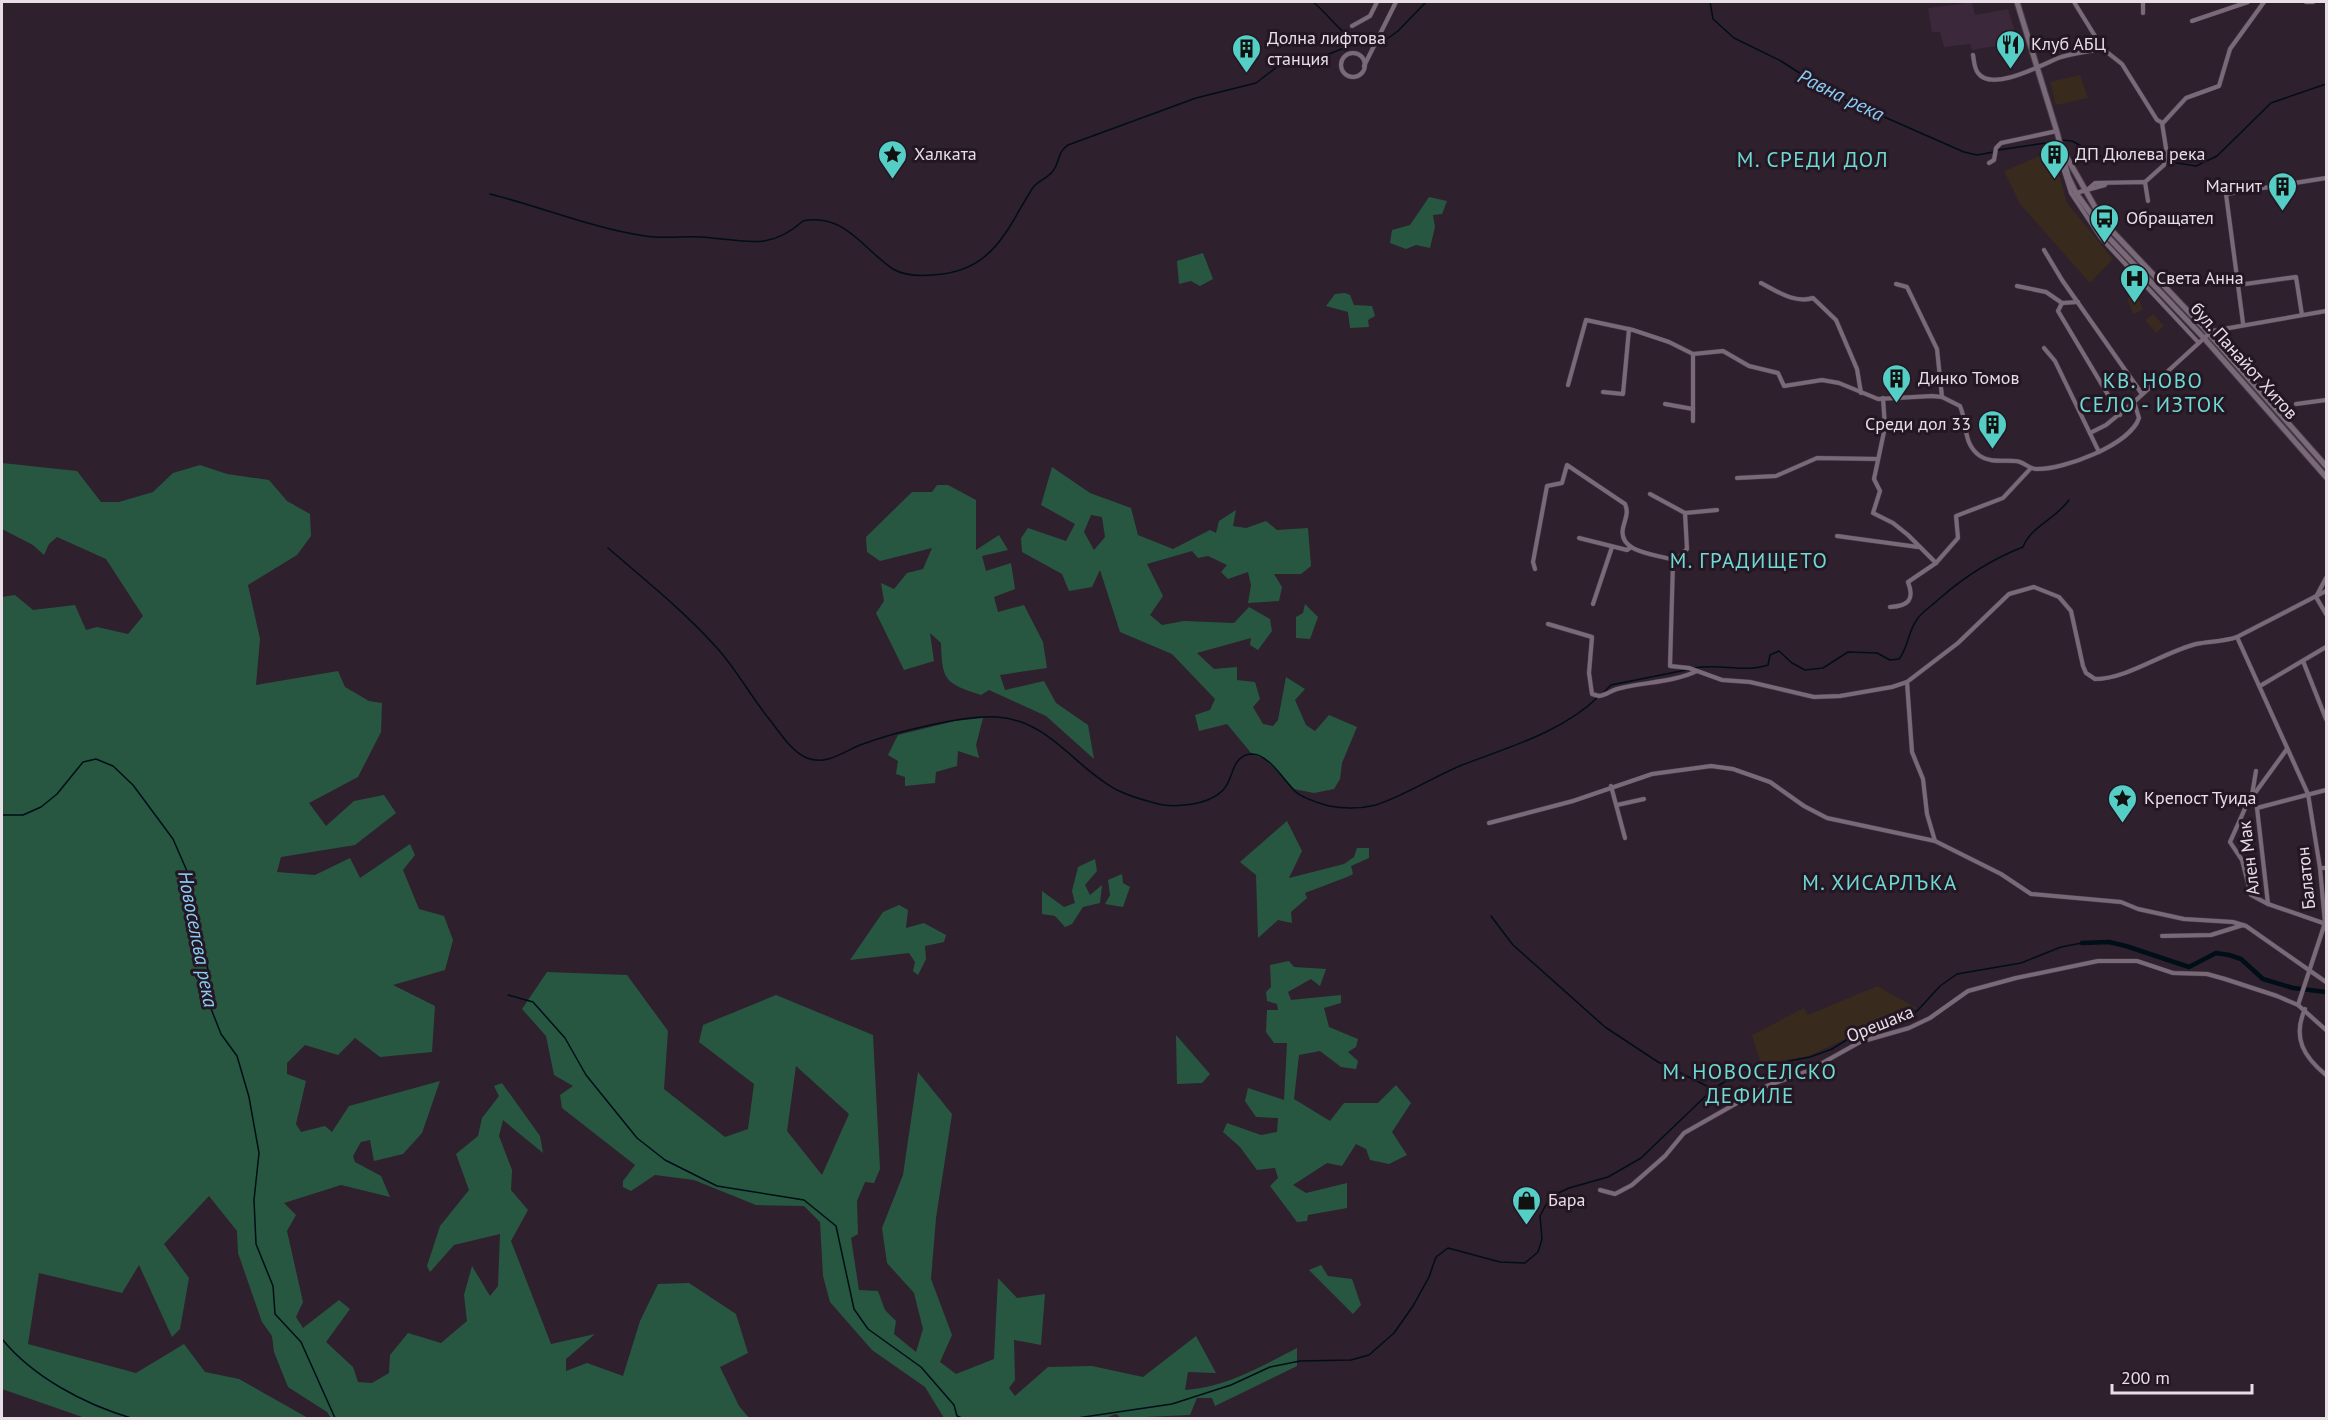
<svg xmlns="http://www.w3.org/2000/svg" width="2328" height="1420" viewBox="0 0 2328 1420" font-family="'PT Sans',sans-serif">
<rect width="100%" height="100%" fill="#2e202d"/>
<polygon fill="#3b283a" points="1961,2 1972,2 1975,15 2008,9 2018,42 1972,50 1970,44 1944,47 1940,32 1932,32 1928,8 1961,4"/>
<g fill="#382a1d">
<polygon points="2080,75 2088,98 2056,105 2050,82"/>
<polygon points="2047,153 2057,168 2067,203 2113,259 2090,283 2020,204 2004,171"/>
<polygon points="1877,986 1917,1008 1902,1019 1847,1038 1809,1056 1761,1064 1752,1035 1804,1008 1808,1015"/>
</g>
<g fill="#39291f">
<polygon points="2137,294 2143,310 2133,314 2127,298"/>
<polygon points="2153,314 2164,326 2156,333 2145,320"/>
</g>
<g fill="#285741" fill-rule="evenodd">
<polygon points="1429,197 1447,201 1442,214 1433,215 1435,227 1430,248 1416,245 1406,249 1390,243 1392,230 1410,225"/>
<polygon points="1203,253 1213,279 1200,286 1191,281 1179,284 1177,261"/>
<polygon points="1345,293 1350,295 1354,305 1372,306 1375,316 1368,320 1369,327 1350,328 1348,312 1326,306 1335,294"/>
<polygon points="2,463 77,471 101,502 119,502 153,492 173,473 200,465 227,474 269,480 287,501 310,514 311,536 297,555 248,585 260,639 256,685 338,671 345,687 369,701 382,703 381,732 358,777 309,803 326,826 354,801 384,795 396,813 355,845 281,857 277,872 315,875 350,858 360,878 410,844 415,855 403,870 419,909 444,916 453,940 445,970 393,985 435,1006 432,1052 380,1057 355,1038 338,1055 305,1045 287,1063 287,1074 306,1081 296,1124 301,1132 325,1126 332,1132 349,1106 440,1081 422,1133 403,1154 374,1161 370,1140 361,1142 353,1156 355,1162 381,1176 390,1197 341,1185 284,1203 296,1215 287,1231 303,1302 296,1317 303,1328 339,1300 350,1309 326,1342 353,1367 358,1382 372,1383 389,1373 390,1355 408,1333 441,1343 467,1321 464,1295 472,1266 490,1296 498,1286 500,1234 454,1245 430,1272 427,1266 440,1226 469,1190 456,1154 478,1136 482,1118 499,1096 494,1086 502,1083 540,1136 543,1153 503,1120 499,1136 512,1170 511,1190 528,1210 511,1241 551,1344 595,1334 566,1359 566,1371 587,1363 623,1376 640,1321 658,1284 689,1283 736,1314 748,1353 720,1367 739,1406 749,1418 331,1418 327,1412 288,1387 274,1352 272,1336 262,1322 238,1253 237,1231 209,1196 164,1244 189,1278 180,1329 172,1337 139,1265 122,1293 39,1273 28,1344 136,1373 184,1344 205,1372 239,1379 308,1418 85,1418 2,1389 2,597 15,595 33,610 75,605 86,630 97,627 128,634 143,616 106,559 57,537 49,544 44,555 33,545 2,529"/>
<path d="M1052 467 1090 493 1131 508 1138 535 1173 549 1210 530 1216 533 1219 521 1236 510 1233 526 1246 528 1266 521 1277 530 1308 528 1311 566 1301 574H1274L1282 587 1279 601 1248 603 1251 585 1248 572 1228 579 1221 572 1227 565 1208 556 1198 558 1192 551 1147 564 1163 596 1150 615 1162 625 1184 621 1234 623 1249 607 1270 619 1272 631 1258 650 1250 645 1251 638 1197 653 1214 669 1237 667V680L1255 682 1260 699 1253 707 1263 724 1273 726 1278 720 1286 677 1305 689 1295 700 1306 725 1315 731 1329 715 1357 727 1342 763 1340 779 1334 789 1314 793 1294 789 1265 759 1252 754 1227 724 1199 731 1195 715 1210 710 1215 699 1172 654 1120 632 1100 570 1092 587 1069 591 1062 574 1022 552 1021 538 1028 528 1066 541 1075 524 1041 505ZM1091 515 1102 517 1105 537 1094 550 1084 532Z"/>
<path d="M937 485H948L976 500V550L999 535 1008 550 982 556 986 571 1011 563 1015 589 994 597 998 612 1024 605 1043 642 1047 668 1000 675 1005 690 1044 681 1056 703 1088 725 1094 759 1046 716 989 690 981 695C945 683 942 681 941 643L930 633 934 661 904 670 876 613 884 601 881 583 894 589 907 573 923 569 932 548 880 561 867 552 866 537 912 492H932Z"/>
<polygon points="1305,604 1318,617 1310,639 1296,638 1296,617 1303,613"/>
<polygon points="983,718 976,745 979,758 958,751 957,766 936,772 935,783 905,786 905,777 896,774 898,761 888,755 898,735 955,721"/>
<polygon points="1287,821 1302,851 1289,878 1344,864 1354,857 1357,848 1369,848 1369,858 1351,866 1353,874 1347,877 1305,893 1307,898 1291,912 1292,923 1278,920 1258,938 1256,875 1240,862"/>
<polygon points="1095,859 1097,871 1085,885 1090,895 1102,885 1100,903 1083,907 1072,924 1065,927 1055,916 1042,914 1042,891 1064,907 1075,903 1072,891 1078,867"/>
<polygon points="1122,874 1123,883 1130,887 1123,907 1105,904 1110,895 1108,880"/>
<polygon points="899,905 908,910 906,928 924,923 946,935 944,942 925,946 926,959 918,975 913,971 915,962 909,953 850,960 883,912"/>
<polygon points="1289,961 1294,967 1326,969 1320,986 1311,979 1288,992 1291,1000 1341,995 1341,1003 1324,1008 1329,1027 1358,1039 1356,1047 1348,1052 1358,1061 1356,1069 1341,1067 1320,1051 1299,1055 1294,1099 1330,1121 1344,1103 1378,1103 1396,1085 1411,1103 1392,1132 1407,1155 1389,1164 1370,1160 1366,1149 1356,1144 1342,1166 1327,1163 1293,1185 1306,1193 1347,1183 1347,1208 1308,1215 1307,1221 1297,1222 1270,1186 1278,1178 1275,1168 1257,1170 1240,1147 1223,1132 1227,1123 1261,1135 1277,1132 1278,1118 1256,1117 1245,1101 1248,1088 1284,1100 1287,1043 1274,1043 1266,1032 1267,1010 1278,1010 1277,1004 1267,1001 1266,992 1271,987 1270,965"/>
<path d="M547 972 627 975 668 1031 664 1089 725 1137 748 1129 754 1084 699 1042 703 1025 776 995 873 1035 880 1169 874 1183 865 1182 857 1201 858 1234 851 1238 859 1290 878 1291 885 1310 896 1321 894 1334 916 1352 923 1329 914 1293 887 1263 882 1228 903 1175 918 1072 952 1114 936 1218 931 1279 952 1335 940 1362 956 1374 994 1359 998 1278 1017 1298 1045 1294 1041 1345 1014 1340 1015 1380 1009 1388 1015 1396 1048 1367 1092 1366 1143 1377 1196 1336 1216 1373 1188 1372 1185 1390C1225 1388 1262 1366 1297 1348V1366L1215 1406 1212 1398H1197L1190 1415 1121 1418 1116 1414 1105 1418H944L925 1387 872 1350 830 1302 823 1276 820 1222 804 1206 756 1205 694 1180 655 1175 631 1191 623 1187V1181L635 1165 562 1108 560 1095 573 1086 554 1075 546 1036 522 1009ZM796 1066 849 1114 822 1175 787 1131Z"/>
<polygon points="1176,1035 1210,1074 1202,1083 1177,1084"/>
<polygon points="1321,1265 1328,1276 1352,1279 1361,1305 1353,1314 1309,1270"/>
</g>
<g fill="none" stroke-linecap="round" stroke-linejoin="round">
<g stroke="#000e18" stroke-width="1.5">
<path d="M1313 2C1333 17 1343 43 1372 44"/>
<polyline points="1710,2 1713,19 1734,38 1781,61 1832,94 1964,152 1977,155 1994,152"/>
<polyline points="1380,44 1398,31 1426,2"/>
<polyline points="2062,140 2072,141 2102,157 2145,158 2196,166 2217,156 2271,103 2326,84"/>
<polyline points="1998,150 2053,142"/>
<path d="M490 194C542 207 592 228 645 236 663 239 682 236 700 237 743 239 767 253 803 221 844 212 864 250 893 269 906 277 928 276 943 274 995 267 1008 227 1032 189 1037 181 1047 179 1053 171 1060 162 1057 152 1068 145L1196 98 1256 83 1278 66 1294 59 1324 56 1359 42"/>
<path d="M608 548C646 581 684 611 717 648 737 670 751 697 770 720 780 733 792 752 807 758 828 766 845 750 863 744 895 732 964 715 997 717 1049 720 1075 768 1117 790 1127 795 1140 799 1151 802 1171 809 1209 806 1224 789 1234 778 1231 755 1252 754 1269 754 1285 782 1296 792 1304 799 1319 803 1329 806 1345 809 1360 809 1376 805 1406 795 1433 777 1462 765 1509 747 1563 732 1599 696"/>
<path d="M1694 668C1718 663 1745 673 1768 665L1770 655 1779 651 1792 663 1805 670 1823 668 1848 652 1877 653 1890 660 1899 659C1909 647 1907 632 1918 618 1924 610 1933 605 1939 599 1964 577 1992 559 2023 547 2031 526 2056 519 2069 500"/>
<polyline points="1603,693 1611,685 1686,670"/>
<polyline points="2,815 23,815 41,807 57,794 83,762 96,759 113,766 133,785 173,839 190,878 208,970 210,1006 221,1034 237,1056 249,1097 259,1153 254,1200 256,1244 273,1286 275,1314 301,1342 335,1418"/>
<polyline points="1491,916 1513,945 1605,1027 1658,1062 1713,1089"/>
<polyline points="508,995 533,1002 565,1038 586,1075 637,1138 665,1160 717,1186 804,1200 836,1226 854,1309 868,1329 921,1367 954,1405 957,1416 962,1418"/>
<path d="M2 1339C33 1377 84 1404 131 1418"/>
<polyline points="170,1418 192,1418"/>
<polyline points="1077,1418 1172,1404 1231,1385 1270,1367 1300,1361 1351,1360 1369,1355 1394,1333 1413,1306 1429,1277 1436,1257 1448,1248 1500,1262 1525,1263 1538,1252 1542,1239 1540,1216 1550,1197 1569,1188 1608,1177 1641,1158 1713,1089 1744,1070 1810,1057 1832,1049 1848,1039 1905,1021 1919,1009 1940,986 1957,974 2021,963 2061,947 2082,943"/>
</g>
<polyline stroke="#000e18" stroke-width="4.5" points="2082,943 2109,942 2126,946 2189,967 2216,953 2229,955 2241,959 2263,979 2293,988 2326,992"/>
<defs>
<g id="street">
<polyline points="2143,2 2143,13"/>
<polyline points="2306,2 2313,2"/>
<polyline points="2192,21 2248,2"/>
<polyline points="1352,26 1370,16 1377,2"/>
<polyline points="2103,49 2122,64 2157,120 2163,123 2186,98 2219,86 2230,49 2264,2"/>
<circle cx="1353" cy="65" r="12"/>
<path d="M1973 55C1974 60 1974 68 1978 73 1992 93 2045 63 2061 57 2075 53 2089 51 2103 49L2074 2"/>
<polyline points="1364,66 1396,2"/>
<polyline points="2057,149 2071,193 2101,238 2198,342"/>
<polyline points="1989,163 1994,160 1996,148 2001,143 2057,131"/>
<polyline points="2145,182 2164,165 2166,148 2162,123"/>
<polyline points="2086,191 2095,183 2145,182 2148,201"/>
<polyline points="2076,193 2105,185"/>
<polyline points="2044,250 2062,280 2142,394"/>
<path d="M1761 283C1777 291 1794 304 1813 298L1836 320 1857 369 1861 393"/>
<polyline points="1896,284 1907,287 1937,349 1942,397"/>
<polyline points="2238,285 2296,277 2302,315"/>
<polyline points="2017,286 2046,292 2062,303"/>
<polyline points="2078,302 2062,303 2058,311 2120,415"/>
<polyline points="2243,323 2226,194 2326,178"/>
<polyline points="2044,348 2055,361 2099,452"/>
<polyline points="1693,354 1693,421"/>
<path d="M1568 385 1586 320 1633 330 1669 342 1693 354 1723 351 1749 366 1778 373 1784 386 1822 380 1839 383 1878 399 1932 396 1942 397 1960 406C1968 424 1962 443 1980 456 1990 463 2003 460 2015 461 2024 461 2028 469 2036 469 2063 470 2130 445 2139 418L2134 402 2212 331 2326 311"/>
<polyline points="1603,392 1623,394 1629,329"/>
<polyline points="1883,398 1885,427 1874,479 1880,491 1873,513 1893,523 1908,535 1936,563"/>
<polyline points="1665,404 1693,409"/>
<polyline points="2296,404 2326,400"/>
<polyline points="2090,433 2106,425 2134,402"/>
<polyline points="1737,478 1776,476 1817,458 1878,459"/>
<polyline points="1650,494 1685,513 1687,549 1673,563"/>
<polyline points="1685,513 1717,510"/>
<polyline points="1837,536 1918,547"/>
<polyline points="1579,538 1627,550 1630,548"/>
<path d="M1535 569 1533 562 1547 486 1562 483 1567 465 1625 504C1629 513 1625 519 1623 528 1618 552 1653 554 1670 559L1673 563 1670 666 1689 668 1722 680 1750 682 1814 697 1840 696 1892 687 1907 682 1958 643 2009 594 2034 587 2059 597 2071 611 2083 666 2086 673 2095 679C2127 679 2164 652 2196 644 2210 641 2223 642 2237 637L2326 591"/>
<polyline points="2326,578 2316,597 2326,614"/>
<polyline points="1593,604 1612,547"/>
<path d="M1890 607C1908 606 1915 600 1908 582L1936 563 1958 538 1956 516 2003 498 2031 468"/>
<path d="M1548 624 1592 637 1589 673 1592 694 1599 696C1607 695 1613 689 1621 688 1646 682 1674 682 1697 671"/>
<polyline points="2237,637 2308,794 2320,868 2325,923 2298,1005"/>
<polyline points="2303,661 2326,719"/>
<polyline points="1907,682 1912,752 1923,779 1927,814 1935,841"/>
<polyline points="2260,686 2326,647"/>
<polyline points="2287,749 2247,804 2230,842 2242,860 2251,895 2268,904 2326,924"/>
<polyline points="1611,786 1625,838"/>
<polyline points="2252,795 2256,771"/>
<polyline points="1617,805 1644,799"/>
<polyline points="1489,823 1573,801 1652,774 1711,766 1733,769 1770,782 1804,806 1827,818 1935,841 2001,874 2031,894 2121,902 2138,909 2184,919 2233,922 2246,926 2326,982"/>
<polyline points="2320,868 2326,868"/>
<polyline points="2268,904 2257,808 2326,790"/>
<polyline points="2162,936 2211,935 2243,925"/>
<path d="M2305 1009C2292 1038 2304 1057 2326 1075"/>
<polyline points="1600,1190 1615,1194 1632,1185 1665,1156 1684,1133 1767,1086 1808,1071 1860,1042 1909,1028 1930,1018 1968,991 2016,978 2098,961 2137,961 2173,973 2207,974 2225,979 2277,996 2298,1005 2326,1030"/>
</g>
<g id="secondary">
<polyline points="2017,2 2057,132 2068,176 2076,193 2108,237 2203,337 2326,477"/>
<polyline points="2066,156 2095,207 2113,232 2203,327 2326,466"/>
</g>
</defs>
<use href="#street" stroke="#483d47" stroke-width="5"/>
<use href="#secondary" stroke="#483d47" stroke-width="7"/>
<use href="#street" stroke="#7a6a79" stroke-width="4"/>
<use href="#secondary" stroke="#7a6a79" stroke-width="5"/>
</g>
<defs>
<symbol id="restaurant-pin" viewBox="-11 -11 22 30"><path d="M0 17L-7.5 6A9.5 9.5 0 1 1 7.5 6Z" fill="#55cec6" stroke="#241723"/><path d="M-5-6h1v4h1v-4h1v4h1v-4h1v5L-1.5 .5V6h-2V.5L-5-1ZM5-6V6H3V1.5H1.5Q1.5-4 5-6Z" fill="#111"/></symbol>
<symbol id="building-pin" viewBox="-11 -11 22 30"><path d="M0 17L-7.5 6A9.5 9.5 0 1 1 7.5 6Z" fill="#55cec6" stroke="#241723"/><path d="M-4-6H4V6H1V3H-1V6H-4ZM-2.5-4.3h1.7v1.8h-1.7ZM.8-4.3h1.7v1.8H.8ZM-2.5-1h1.7V.8h-1.7ZM.8-1h1.7V.8H.8Z" fill="#111"/></symbol>
<symbol id="sight-pin" viewBox="-11 -11 22 30"><path d="M0 17L-7.5 6A9.5 9.5 0 1 1 7.5 6Z" fill="#55cec6" stroke="#241723"/><path d="M0-6L1.8-2.2L6-1.7L2.9 1.2L3.7 5.4L0 3.3L-3.7 5.4L-2.9 1.2L-6-1.7L-1.8-2.2Z" fill="#111"/></symbol>
<symbol id="bus-pin" viewBox="-11 -11 22 30"><path d="M0 17L-7.5 6A9.5 9.5 0 1 1 7.5 6Z" fill="#55cec6" stroke="#241723"/><path d="M-5-6H5V4H4V6H2V4H-2V6H-4V4H-5ZM-3.5-4V0h7V-4ZM-3.5 1.2v1.5H-2V1.2ZM2 1.2v1.5H3.5V1.2Z" fill="#111"/></symbol>
<symbol id="hospital-pin" viewBox="-11 -11 22 30"><path d="M0 17L-7.5 6A9.5 9.5 0 1 1 7.5 6Z" fill="#55cec6" stroke="#241723"/><path d="M-5-5h3v3.5h4V-5h3V5h-3V1.5h-4V5h-3Z" fill="#111"/></symbol>
<symbol id="shop-pin" viewBox="-11 -11 22 30"><path d="M0 17L-7.5 6A9.5 9.5 0 1 1 7.5 6Z" fill="#55cec6" stroke="#241723"/><path d="M-5-2.5h2.3a2.7 3.5 0 0 1 5.4 0H5L5.5 6h-11ZM-1.5-2.5h3a1.5 2.3 0 0 0-3 0Z" fill="#111"/></symbol>
</defs>
<g fill-rule="evenodd">
<use href="#restaurant-pin" x="1994" y="28" width="33" height="45"/>
<use href="#building-pin" x="1230" y="32" width="33" height="45"/>
<use href="#sight-pin" x="876" y="138" width="33" height="45"/>
<use href="#building-pin" x="2038" y="138" width="33" height="45"/>
<use href="#building-pin" x="2266" y="170" width="33" height="45"/>
<use href="#bus-pin" x="2088" y="202" width="33" height="45"/>
<use href="#hospital-pin" x="2118" y="262" width="33" height="45"/>
<use href="#building-pin" x="1880" y="362" width="33" height="45"/>
<use href="#building-pin" x="1976" y="408" width="33" height="45"/>
<use href="#sight-pin" x="2106" y="782" width="33" height="45"/>
<use href="#shop-pin" x="1510" y="1184" width="33" height="45"/>
</g>
<g text-anchor="middle" stroke-width="6" stroke-linejoin="round" paint-order="stroke">
<g font-size="18" fill="#e7dee6" stroke="#241723" text-anchor="start">
<text x="1267" y="44">Долна лифтова<tspan x="1267" dy="21">станция</tspan></text>
<text x="2031" y="50">Клуб АБЦ</text>
<text x="914" y="160">Халката</text>
<text x="2075" y="160">ДП Дюлева река</text>
<text x="2262" y="192" text-anchor="end">Магнит</text>
<text x="2126" y="224">Обращател</text>
<text x="2156" y="284">Света Анна</text>
<text x="1918" y="384">Динко Томов</text>
<text x="1971" y="430" text-anchor="end">Среди дол 33</text>
<text x="2144" y="804">Крепост Туида</text>
<text x="1548" y="1206">Бара</text>
</g>
<g font-size="18" fill="#e7dee6" stroke="#241723">
<text transform="translate(2244 361) rotate(48)" y="6">бул. Панайот Хитов</text>
<text transform="translate(2249 858) rotate(-97)" y="6">Ален Мак</text>
<text transform="translate(2306 878) rotate(-96)" y="6">Балатон</text>
<text transform="translate(1880 1024) rotate(-22)" y="6">Орешака</text>
</g>
<g font-size="20" font-style="italic" fill="#88cdf4" stroke="#241723">
<text transform="translate(1841 95) rotate(26)" y="7">Равна река</text>
<text transform="translate(198 939) rotate(79)" y="7">Новоселсва река</text>
</g>
<g font-size="21" letter-spacing="1.5" fill="#6fdad3" stroke="#241723">
<text x="1813" y="167">М. СРЕДИ ДОЛ</text>
<text x="2153" y="388">КВ. НОВО<tspan x="2153" dy="24">СЕЛО - ИЗТОК</tspan></text>
<text x="1749" y="568">М. ГРАДИЩЕТО</text>
<text x="1880" y="890">М. ХИСАРЛЪКА</text>
<text x="1750" y="1079">М. НОВОСЕЛСКО<tspan x="1750" dy="24">ДЕФИЛЕ</tspan></text>
</g>
</g>
<rect width="2328" height="1420" fill="none" stroke="#e7dee6" stroke-width="6"/>
<path d="M2112 1384v9h140v-9" fill="none" stroke="#e7dee6" stroke-width="3"/>
<text x="2121" y="1384" font-size="18" fill="#e7dee6" stroke="#241723" stroke-width="4.5" paint-order="stroke">200 m</text>
</svg>
